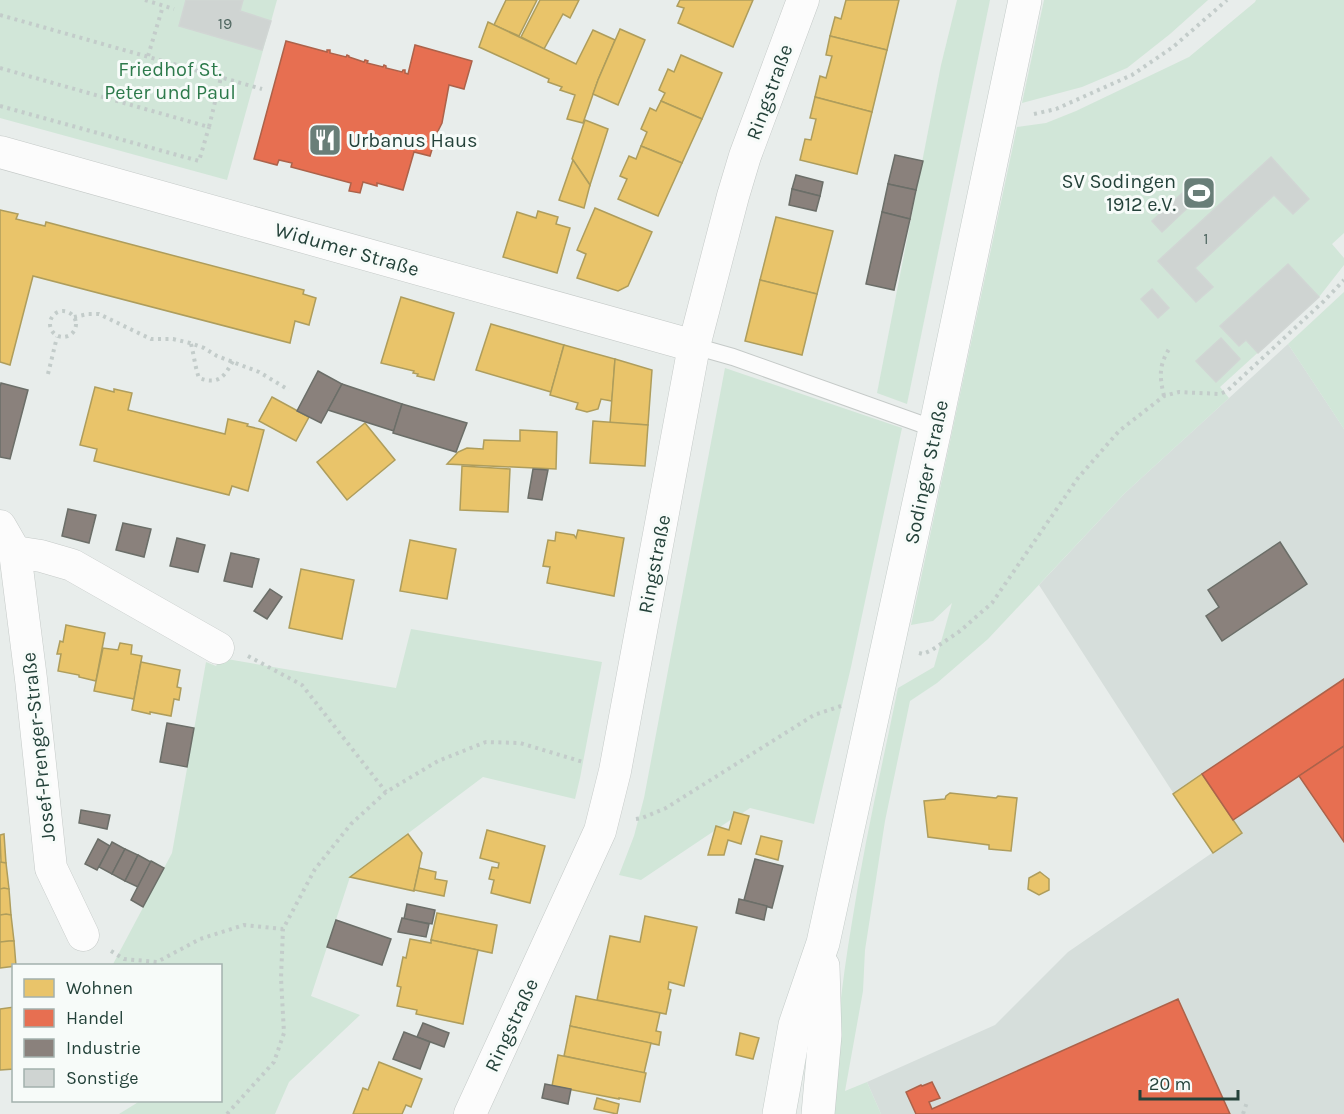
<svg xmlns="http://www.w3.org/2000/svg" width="1344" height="1114" viewBox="0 0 1344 1114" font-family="Karla,sans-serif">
<rect width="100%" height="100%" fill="#e8edeb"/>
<polygon fill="#d6dedb" points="1288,344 1344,429 1344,1114 881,1114 867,1082 995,1025 1068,952 1212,853 1039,585 1125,493"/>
<g fill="#d1e6d8">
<polygon points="0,0 277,0 227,180 0,118"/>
<polygon points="957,0 990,0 907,404 877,393 941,65"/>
<polygon points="1044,0 1208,0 1170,34 1127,68 1082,87 1022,103"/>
<path d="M1256 0H1344V233L1332 244 1344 258V265L1319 297 1220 387 1229 398 1125 493 988 639 937 683 910 701 885 821 865 950 863 991 845 1091 867 1082 881 1114H829C835 1050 841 986 852 922 864 844 882 766 898 688L934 667 952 603 933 621 911 625 1017 127 1046 123 1076 111 1189 57 1255 2Z"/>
<polygon points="1344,292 1344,429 1288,344"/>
<polygon points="725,368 902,428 851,667 814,824 750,808 741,814 734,812 732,819 720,827 716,826 714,831 641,880 619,875 634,836 644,798"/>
<polygon points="411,629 602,662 580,778 575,799 483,777 350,877 311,996 360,1015 289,1082 275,1114 119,1114 140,1101 220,1100 220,966 112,966 172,853 206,662 216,666 221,658 396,688"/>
</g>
<g fill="#e9c46a" stroke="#ae9d5c" stroke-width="1.5">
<polygon points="506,0 537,0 519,36 494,25"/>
<polygon points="540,0 579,0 570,18 563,14 544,49 521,37"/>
<polygon points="680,0 753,0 733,47 678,23 684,8 677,6"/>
<polygon points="846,0 899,0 887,50 830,36 835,17 841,19"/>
<polygon points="488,22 576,64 593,30 615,40 598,80 583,123 567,119 575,95 560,90 562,87 548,82 549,79 479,47"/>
<polygon points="620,29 645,40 618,105 593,94 598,80"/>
<polygon points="830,36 887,50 872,112 815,97 820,76 826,78 832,56 826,55"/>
<polygon points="681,55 722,73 702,119 661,101 665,93 659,90 668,69 674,72"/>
<polygon points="815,97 872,112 857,174 800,160 805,139 811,140 816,119 810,118"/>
<polygon points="661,101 702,119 682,163 641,146 647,132 641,129 650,108 656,111"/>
<polygon points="585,120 608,129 590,185 572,159"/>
<polygon points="641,146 682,163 658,216 618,199 627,179 620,176 629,156 636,159"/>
<polygon points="573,160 590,185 584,208 559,200"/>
<polygon points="595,208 652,232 628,286 618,291 577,278 586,254 577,250"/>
<polygon points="0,210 18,214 16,219 45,226 46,222 304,290 303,294 316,298 309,325 295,321 290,343 33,276 10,365 0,362"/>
<polygon points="538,211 558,217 556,224 570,228 557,273 503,257 517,212 536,218"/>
<polygon points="776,217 833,231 817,294 760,280"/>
<polygon points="760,280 817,294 802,355 745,341"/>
<polygon points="401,297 454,313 434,380 417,376 418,374 413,373 414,371 381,363"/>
<polygon points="491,324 564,345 551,392 476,370"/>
<polygon points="564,345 615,359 612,401 601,399 598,409 587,412 576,409 578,403 550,395"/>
<polygon points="615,359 652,370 648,425 610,423"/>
<polygon points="95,387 114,392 114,389 132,393 128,410 225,434 228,419 248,424 247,426 264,430 248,491 232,486 229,495 94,461 97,449 80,445"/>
<polygon points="272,397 309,417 296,441 259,421"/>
<polygon points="593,421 648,425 645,466 590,463"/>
<polygon points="365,423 395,460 347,500 317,462"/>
<polygon points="520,430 557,432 556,469 447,464 458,452 467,448 483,449 484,440 520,441"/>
<polygon points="462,466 510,469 508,512 460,510"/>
<polygon points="578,530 624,538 614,596 547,583 550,567 543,566 548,540 555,541 556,532 574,535 576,538"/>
<polygon points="410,540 456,549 447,599 400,591"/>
<polygon points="301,569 354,580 342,639 289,628"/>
<polygon points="66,625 105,633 96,681 79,677 79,675 58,671 61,654 57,654 60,641 63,642"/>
<polygon points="120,643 132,645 131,654 142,656 134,699 94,691 103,648 118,650"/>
<polygon points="141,662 180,670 177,687 181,688 179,700 174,699 171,716 150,712 150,714 132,710"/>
<polygon points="1202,774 1242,833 1213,853 1173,794"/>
<polygon points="950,793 996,798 998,796 1017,798 1011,851 989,849 989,845 928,837 924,801 945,799 946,796"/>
<polygon points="734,812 749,816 741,844 728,840 724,855 708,855 716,826 729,830"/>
<polygon points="487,830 545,846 530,903 491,893 494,880 489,879 492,867 498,868 499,863 480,858"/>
<polygon points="4,834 6,863 1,863 0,835"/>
<polygon points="408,834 422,853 414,891 350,877"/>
<polygon points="761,836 782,841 778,860 756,854"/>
<polygon points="0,862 6,863 9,889 0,889"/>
<polygon points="419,868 436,872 435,879 447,881 444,896 414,890"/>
<polygon points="1040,872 1049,879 1049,890 1039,895 1028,889 1029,878"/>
<polygon points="4,888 9,889 11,915 0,915 0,889"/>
<polygon points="437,913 497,925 492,953 431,940"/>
<polygon points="6,914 11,915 14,941 0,942 0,915"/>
<polygon points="645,916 697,927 684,986 669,982 668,989 671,990 666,1014 597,1000 610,936 640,942"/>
<polygon points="410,939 431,943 431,940 478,950 463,1024 416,1014 417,1010 397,1006 401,987 397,986 403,957 406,958"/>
<polygon points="9,941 14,941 16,966 0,968 0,942"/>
<polygon points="576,996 660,1013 656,1031 661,1032 659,1045 570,1026"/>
<polygon points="14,1007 14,1069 0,1070 0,1009"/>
<polygon points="570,1026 651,1043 644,1073 564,1056"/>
<polygon points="740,1033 759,1038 753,1059 736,1055"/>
<polygon points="558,1055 646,1073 640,1102 619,1098 619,1099 552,1086"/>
<polygon points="379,1062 422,1079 411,1107 406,1105 402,1114 353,1114 363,1088 368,1090"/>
<polygon points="597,1098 619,1104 617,1114 594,1109"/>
</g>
<g fill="#e76f51" stroke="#ac624a" stroke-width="1.5">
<polygon points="286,41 327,52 327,50 330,50 330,53 346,57 347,55 349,56 349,57 364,62 365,60 368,61 367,63 383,67 384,65 386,66 386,68 402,72 403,70 405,70 405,73 408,74 415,45 472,61 464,89 449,85 442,123 437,133 430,156 414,152 403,190 377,183 377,186 363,182 360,193 349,191 351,183 291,167 292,163 279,160 277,165 254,159"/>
<polygon points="1344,679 1344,746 1233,820 1202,774"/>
<polygon points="1344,746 1344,842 1299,776"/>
<polygon points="1178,999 1230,1114 916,1114 906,1092 921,1085 922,1086 932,1082 940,1098 929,1102 932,1109"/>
</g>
<g fill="#8a817c" stroke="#6b6e68" stroke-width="1.5">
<polygon points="895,155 923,161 916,190 888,184"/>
<polygon points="796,175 823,182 820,196 792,189"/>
<polygon points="888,184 916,190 910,219 882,212"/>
<polygon points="792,189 820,196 816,211 789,205"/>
<polygon points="882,212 910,219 894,290 866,284"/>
<polygon points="318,371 342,384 321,423 297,411"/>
<polygon points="1,383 28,390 10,459 0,457 0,387"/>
<polygon points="342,384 402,404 394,431 328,410"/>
<polygon points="402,404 467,423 456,452 393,433"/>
<polygon points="533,469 548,470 542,500 528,498"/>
<polygon points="68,509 96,515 89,543 62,536"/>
<polygon points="123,523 151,529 144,557 116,550"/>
<polygon points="177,538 205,545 198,572 170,566"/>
<polygon points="1280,542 1307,584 1222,641 1206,616 1219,607 1208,590"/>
<polygon points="231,553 259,559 252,587 224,581"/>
<polygon points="270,589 282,597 267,619 254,611"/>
<polygon points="167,723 194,728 187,767 160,762"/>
<polygon points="81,810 110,815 107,829 79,823"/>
<polygon points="98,839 110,846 97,870 85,864"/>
<polygon points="112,842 125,849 112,874 99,867"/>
<polygon points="125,849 138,855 125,881 112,874"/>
<polygon points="138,855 151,862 138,887 125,881"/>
<polygon points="755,859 783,866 772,908 744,900"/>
<polygon points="151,861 164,868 143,907 131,900"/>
<polygon points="739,899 767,906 764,920 736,913"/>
<polygon points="407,904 435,910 432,924 404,919"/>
<polygon points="402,918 429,924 426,937 398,932"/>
<polygon points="336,920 391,939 382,965 327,947"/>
<polygon points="423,1023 449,1033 444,1047 417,1037"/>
<polygon points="404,1032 430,1042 420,1069 393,1059"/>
<polygon points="545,1084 571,1089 568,1104 542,1098"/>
</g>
<g fill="#cfd4d2" stroke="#d1d6d4" stroke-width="1.5">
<polygon points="186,0 243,0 240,11 271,21 262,50 179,26"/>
<polygon points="1271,157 1309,199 1293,214 1274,195 1195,268 1213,287 1196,302 1158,261"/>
<polygon points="1192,184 1202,194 1162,232 1152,221"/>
<polygon points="1288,264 1319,297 1258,353 1246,340 1239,346 1220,326"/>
<polygon points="1152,289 1169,308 1158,318 1141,299"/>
<polygon points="1221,338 1240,359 1216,382 1196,361"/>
</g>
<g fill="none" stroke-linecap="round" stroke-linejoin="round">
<defs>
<polyline id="lane" points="694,346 733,357 935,429"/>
<g id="street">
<polyline points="0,152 694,346"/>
<polyline points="0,526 15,552 31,679 51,868 83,935"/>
<polyline points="15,552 41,556 72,565 218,648"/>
<polyline points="470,1114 600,831 615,771 694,346 733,196 745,156 803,0"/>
</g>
<g id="secondary">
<polyline points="779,1114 795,1025 823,943 935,429 1025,0"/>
<polyline points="818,1114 825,1035 823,966"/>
</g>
</defs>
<use href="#lane" stroke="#c5cac8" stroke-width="18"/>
<use href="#street" stroke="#c5cac8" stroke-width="33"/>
<use href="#secondary" stroke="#c3cbc8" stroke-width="34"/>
<g stroke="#c3ccca" stroke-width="4" stroke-dasharray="3 4.5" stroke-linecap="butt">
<polyline points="145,0 174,9"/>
<polyline points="0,15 262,89"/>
<polyline points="148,56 163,6"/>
<polyline points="0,68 209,127 221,77"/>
<polyline points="0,106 199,161 209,127"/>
<polyline points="1034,114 1056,109 1132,75 1173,47 1227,0"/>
<circle cx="63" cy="324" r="13"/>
<polyline points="74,317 88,314 99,314 151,339 173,339 190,343 204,348 217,356 259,372 289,390"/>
<path d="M191 344C194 355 195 367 199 378 219 385 224 377 233 361"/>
<polyline points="48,374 57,337"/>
<path d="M1164 396C1159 375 1159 364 1171 346"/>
<polyline points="919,653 923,654 932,650 960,631 992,603 1078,478 1119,431 1164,396 1179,392 1220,394 1227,391 1324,301 1344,280"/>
<polyline points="248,656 302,685 386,792"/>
<polyline points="636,819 642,818 666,808 814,715 841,706"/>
<polyline points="111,951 124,959 157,962 200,939 244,925 283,929"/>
<polyline points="227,1114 274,1062 284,1033 281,978 283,929 315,869 351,824 386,792 438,761 486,742 520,743 583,762"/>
<polyline points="1243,1114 1247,1102"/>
</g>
<use href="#lane" stroke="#fcfcfc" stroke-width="16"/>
<use href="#street" stroke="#fcfcfc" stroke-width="32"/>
<use href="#secondary" stroke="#fcfcfc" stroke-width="33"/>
</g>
<defs>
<symbol id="restaurant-square" viewBox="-11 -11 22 22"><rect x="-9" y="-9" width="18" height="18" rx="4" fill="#697e78" stroke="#f7fbf9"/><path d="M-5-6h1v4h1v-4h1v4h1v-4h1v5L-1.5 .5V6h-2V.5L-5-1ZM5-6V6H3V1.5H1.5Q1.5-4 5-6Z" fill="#fff"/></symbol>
<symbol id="stadium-square" viewBox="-11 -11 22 22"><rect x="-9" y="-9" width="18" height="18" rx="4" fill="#697e78" stroke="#f7fbf9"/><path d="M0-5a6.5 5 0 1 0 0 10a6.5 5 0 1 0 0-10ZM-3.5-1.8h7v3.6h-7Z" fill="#fff"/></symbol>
</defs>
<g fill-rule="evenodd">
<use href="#restaurant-square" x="306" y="121" width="38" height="38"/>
<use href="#stadium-square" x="1180" y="174" width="38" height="38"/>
</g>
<g text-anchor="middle" stroke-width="6" stroke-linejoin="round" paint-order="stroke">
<g font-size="16" fill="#506761">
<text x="225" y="29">19</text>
<text x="1206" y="244">1</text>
</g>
<g font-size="20" fill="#2d7a4b" stroke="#f7fbf9">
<text x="170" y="76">Friedhof St.<tspan x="170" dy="23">Peter und Paul</tspan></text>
</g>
<g font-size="20" fill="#24423a" stroke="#f7fbf9">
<text transform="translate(769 92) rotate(-70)" y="7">Ringstraße</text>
<text transform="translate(347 249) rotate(16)" y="7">Widumer Straße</text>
<text transform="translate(926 472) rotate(-78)" y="7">Sodinger Straße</text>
<text transform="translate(654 564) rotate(-79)" y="7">Ringstraße</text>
<text transform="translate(38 747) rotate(-96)" y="7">Josef-Prenger-Straße</text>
<text transform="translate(511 1025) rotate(-65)" y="7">Ringstraße</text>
</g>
<g font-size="20" fill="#24423a" stroke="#f7fbf9" text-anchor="start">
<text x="348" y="147">Urbanus Haus</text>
<text x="1176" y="188" text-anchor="end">SV Sodingen<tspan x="1176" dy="23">1912 e.V.</tspan></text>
</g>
</g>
<rect x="12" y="964" width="210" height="138" fill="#f7fbf9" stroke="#a3b1ad" stroke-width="1.5"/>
<rect x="24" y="979" width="30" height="18" fill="#e9c46a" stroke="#a3b1ad" stroke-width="1.5"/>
<text x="66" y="994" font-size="18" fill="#24423a">Wohnen</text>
<rect x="24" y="1009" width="30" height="18" fill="#e76f51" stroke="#a3b1ad" stroke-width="1.5"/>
<text x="66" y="1024" font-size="18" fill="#24423a">Handel</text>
<rect x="24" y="1039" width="30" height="18" fill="#8a817c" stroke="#a3b1ad" stroke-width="1.5"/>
<text x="66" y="1054" font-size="18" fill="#24423a">Industrie</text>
<rect x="24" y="1069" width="30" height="18" fill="#cfd4d2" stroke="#a3b1ad" stroke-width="1.5"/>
<text x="66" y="1084" font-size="18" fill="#24423a">Sonstige</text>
<path d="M1140 1090v9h98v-9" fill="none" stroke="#24423a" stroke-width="3"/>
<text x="1149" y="1090" font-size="18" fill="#24423a" stroke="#f7fbf9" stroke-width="4.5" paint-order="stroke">20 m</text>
</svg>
